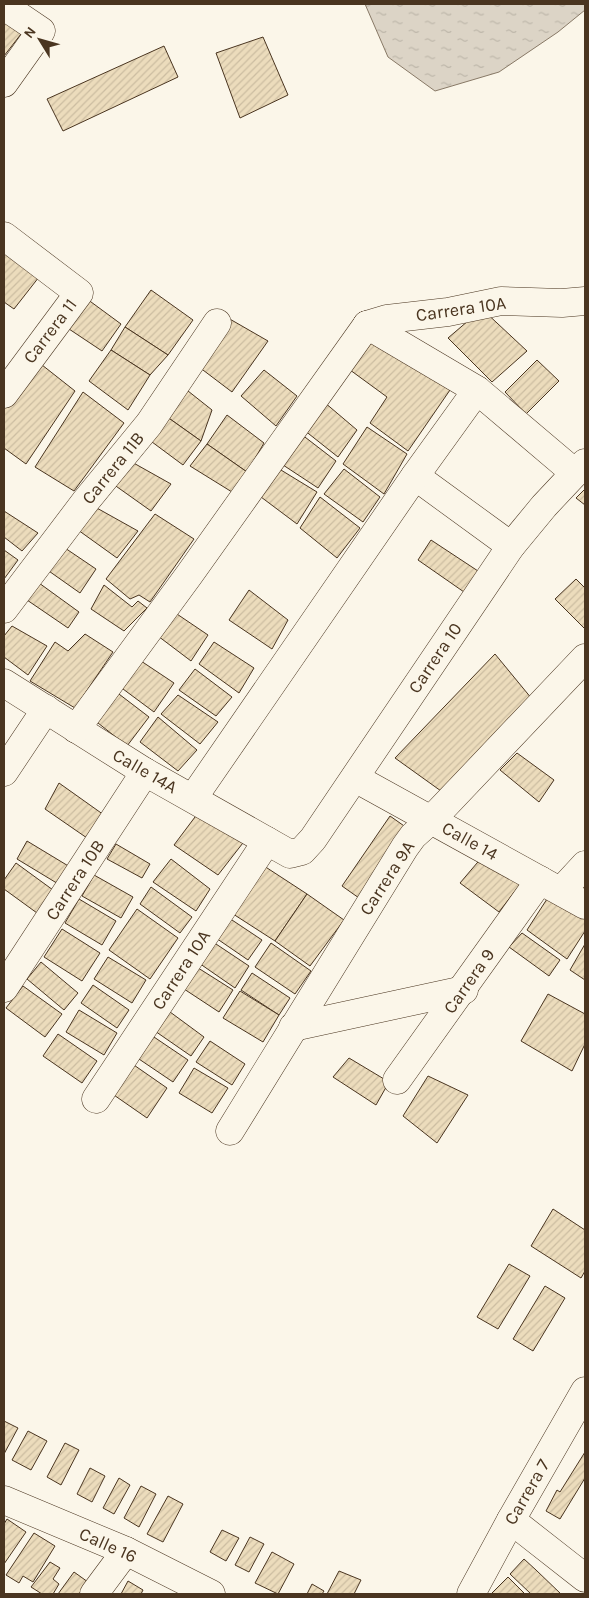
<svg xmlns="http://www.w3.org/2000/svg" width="589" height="1598" viewBox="0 0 589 1598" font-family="Karla,sans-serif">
<defs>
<pattern id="water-ripples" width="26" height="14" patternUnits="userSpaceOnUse" patternTransform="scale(1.25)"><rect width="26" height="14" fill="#dcd4c6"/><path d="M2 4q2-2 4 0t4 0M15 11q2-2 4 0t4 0" fill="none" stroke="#beb7aa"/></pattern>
<pattern id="building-hatch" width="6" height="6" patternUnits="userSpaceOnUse" patternTransform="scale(1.25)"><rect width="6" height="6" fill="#ecdcbc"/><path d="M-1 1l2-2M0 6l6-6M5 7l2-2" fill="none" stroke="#ccbda1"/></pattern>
</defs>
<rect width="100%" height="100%" fill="#fbf6e9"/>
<polygon fill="url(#water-ripples)" stroke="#887966" points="365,4 585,4 585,10 558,32 499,72 435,91 388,57"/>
<g fill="url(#building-hatch)" stroke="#4a3520">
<polygon points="4,21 21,34 4,56"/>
<polygon points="263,37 288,95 240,118 216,53"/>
<polygon points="164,46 178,77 63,131 47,99"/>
<polygon points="4,248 39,277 14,309 4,302"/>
<polygon points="151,290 193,320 168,355 125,327"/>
<polygon points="87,299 121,324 102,351 66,327"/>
<polygon points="482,309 527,351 492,382 448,338"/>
<polygon points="228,318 268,341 232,392 199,367"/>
<polygon points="125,327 168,355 150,375 111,350"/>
<polygon points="370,337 450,390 408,451 370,423 387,397 346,367"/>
<polygon points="111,350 150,375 128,410 89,381"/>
<polygon points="537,360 559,381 526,414 505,392"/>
<polygon points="37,361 75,391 26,464 4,448 4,407"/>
<polygon points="264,370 297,396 276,426 241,396"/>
<polygon points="183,387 212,410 201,441 163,414"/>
<polygon points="83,392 124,423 74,491 35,467"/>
<polygon points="324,402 357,430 338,457 304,430"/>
<polygon points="163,414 201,441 183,465 148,439"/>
<polygon points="227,415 264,443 247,472 207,444"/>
<polygon points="367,427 407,454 384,494 343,464"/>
<polygon points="301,434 336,461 318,488 280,463"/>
<polygon points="207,444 247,472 232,492 190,466"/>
<polygon points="130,461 171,484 151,511 113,484"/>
<polygon points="276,467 317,492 297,524 257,494"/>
<polygon points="344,469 380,497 363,522 324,494"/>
<polygon points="585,489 585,505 576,498"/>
<polygon points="320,497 360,528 337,558 300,528"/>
<polygon points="95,507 138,531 117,558 78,530"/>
<polygon points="4,511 38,533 22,551 4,537"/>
<polygon points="155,514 194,539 150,602 139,595 130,599 106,579"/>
<polygon points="431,540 478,571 464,592 418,560"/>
<polygon points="62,546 96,569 80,593 46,569"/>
<polygon points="4,550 18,560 4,579"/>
<polygon points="576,579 585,588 585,629 555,599"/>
<polygon points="39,583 79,612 68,628 27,600"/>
<polygon points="104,585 132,607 138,601 147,608 124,631 91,609"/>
<polygon points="249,590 288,620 272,649 229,620"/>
<polygon points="171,610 208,635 191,661 154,633"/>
<polygon points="12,626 47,646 28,675 4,657 4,636"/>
<polygon points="85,634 113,652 75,708 30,681 55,642 68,651"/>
<polygon points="214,642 254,668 239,693 199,664"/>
<polygon points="495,654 532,699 441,791 395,758"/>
<polygon points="138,659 174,683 154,712 119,686"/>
<polygon points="195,669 232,697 216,716 179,690"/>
<polygon points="115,691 149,717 127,746 93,719"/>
<polygon points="178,695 218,722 200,744 161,714"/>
<polygon points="158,717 197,750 178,771 140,742"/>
<polygon points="517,753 554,780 539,802 500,770"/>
<polygon points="59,783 104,815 87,838 45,809"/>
<polygon points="201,809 246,839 218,875 174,845"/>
<polygon points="390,816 407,828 359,898 342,886"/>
<polygon points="27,841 70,867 60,885 17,859"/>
<polygon points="116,844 150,864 142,878 107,859"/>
<polygon points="483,856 522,882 499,912 460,883"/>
<polygon points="171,859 210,889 196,911 153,882"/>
<polygon points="16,863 53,890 37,913 4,889 4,880"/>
<polygon points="261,864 307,894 275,941 230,912"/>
<polygon points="94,875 133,897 121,918 82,896"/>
<polygon points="151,887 192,917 180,933 140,904"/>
<polygon points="307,894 344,920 310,966 275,941"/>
<polygon points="79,899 116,921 102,945 65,923"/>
<polygon points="547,899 585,918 585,931 567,959 527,930"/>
<polygon points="137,909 178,938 150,979 109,950"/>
<polygon points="226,916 262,940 248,960 213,936"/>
<polygon points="62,929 100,953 82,981 44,957"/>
<polygon points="522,933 560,960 549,976 509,947"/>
<polygon points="210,940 249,966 235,988 196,961"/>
<polygon points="271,943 311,971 295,994 255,967"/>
<polygon points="585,944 585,980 570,970"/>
<polygon points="108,957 146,980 132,1003 94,979"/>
<polygon points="41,962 78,993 64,1010 27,979"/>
<polygon points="195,966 233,990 219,1012 181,987"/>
<polygon points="252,973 290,998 279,1015 241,990"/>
<polygon points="93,985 129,1010 117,1028 81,1003"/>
<polygon points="23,986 62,1014 45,1037 6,1008"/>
<polygon points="240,991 279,1015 263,1042 223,1018"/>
<polygon points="548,994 585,1014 585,1044 572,1071 521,1041"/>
<polygon points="166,1009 204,1037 191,1056 152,1029"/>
<polygon points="79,1010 117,1033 104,1055 66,1032"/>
<polygon points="58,1034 97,1061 82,1083 43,1056"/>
<polygon points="151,1035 188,1060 173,1082 136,1057"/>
<polygon points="210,1041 245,1064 232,1085 196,1062"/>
<polygon points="349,1058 389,1082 376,1105 333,1077"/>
<polygon points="131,1063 167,1088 147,1118 111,1093"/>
<polygon points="194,1068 228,1088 212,1113 179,1093"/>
<polygon points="428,1076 468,1095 437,1143 403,1116"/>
<polygon points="553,1209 585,1230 585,1271 581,1278 531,1246"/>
<polygon points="509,1264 530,1276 498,1329 477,1317"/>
<polygon points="545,1286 565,1298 533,1351 513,1339"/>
<polygon points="4,1421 18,1428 4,1454"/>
<polygon points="28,1431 47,1441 31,1470 12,1460"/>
<polygon points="65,1443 79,1450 61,1485 47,1477"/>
<polygon points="585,1452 585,1478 560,1519 546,1511 557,1490 560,1492"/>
<polygon points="90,1468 105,1476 92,1502 77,1494"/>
<polygon points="119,1478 130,1485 114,1514 103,1508"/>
<polygon points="141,1486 156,1494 139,1527 124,1518"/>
<polygon points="168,1496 183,1504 163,1542 147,1534"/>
<polygon points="7,1519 26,1532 4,1564 4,1524"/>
<polygon points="222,1530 239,1538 226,1561 210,1552"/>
<polygon points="34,1533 55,1546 33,1582 23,1576 19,1583 6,1575"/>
<polygon points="250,1537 264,1544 249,1572 235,1565"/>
<polygon points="272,1552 294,1564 278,1594 255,1583"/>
<polygon points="524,1559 536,1570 561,1594 531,1594 510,1574"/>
<polygon points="50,1562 60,1568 53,1579 59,1584 53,1594 42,1594 31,1587"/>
<polygon points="339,1571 361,1580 354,1594 327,1594"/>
<polygon points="74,1572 88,1582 79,1594 58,1594"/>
<polygon points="508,1577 525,1594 491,1594"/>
<polygon points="128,1581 143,1590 141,1594 121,1594"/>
<polygon points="312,1584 324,1591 322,1594 307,1594"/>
</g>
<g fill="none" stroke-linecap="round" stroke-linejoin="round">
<defs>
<g id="minor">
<polyline points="4,6 41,31 4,83"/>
<polyline points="4,236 79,293 4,394"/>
<polyline points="367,325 477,390 575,473"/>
<polyline points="367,325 387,319 448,312 501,301 562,303 585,301"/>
<polyline points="415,476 511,546"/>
<polyline points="4,609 85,502 149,424 217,323"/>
<polyline points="4,683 145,772 290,854 302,851 313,839 511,546 544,506 575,473 585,463"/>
<polyline points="76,729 189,575 367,325"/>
<polyline points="4,772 46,709"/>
<polyline points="355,778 585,905"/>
<polyline points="193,798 415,476 477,390"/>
<polyline points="561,891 585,865"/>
<polyline points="4,988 145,772"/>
<polyline points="293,1027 464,990"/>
<polyline points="397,1080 540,880"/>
<polyline points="96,1099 267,841"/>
<polyline points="230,1131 405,847 413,836 432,819 585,658"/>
<polyline points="4,1500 126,1551 211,1594"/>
<polyline points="511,1520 585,1578"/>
<polyline points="94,1594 126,1551"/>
<polyline points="471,1594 511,1520 585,1391"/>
</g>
</defs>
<use href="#minor" stroke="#4a3520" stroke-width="29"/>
<use href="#minor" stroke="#fbf6e9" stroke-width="28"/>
</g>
<g text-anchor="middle" stroke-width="4" stroke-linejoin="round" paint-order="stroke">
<g font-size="18" fill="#4a3520" stroke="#fbf6e9">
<text transform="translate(461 309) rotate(-8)" y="6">Carrera 10A</text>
<text transform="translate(50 331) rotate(-53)" y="6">Carrera 11</text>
<text transform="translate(113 468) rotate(-51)" y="6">Carrera 11B</text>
<text transform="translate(435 658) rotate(-56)" y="6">Carrera 10</text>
<text transform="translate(145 771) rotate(30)" y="6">Calle 14A</text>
<text transform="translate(470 841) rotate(29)" y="6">Calle 14</text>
<text transform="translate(387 878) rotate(-57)" y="6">Carrera 9A</text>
<text transform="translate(75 880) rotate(-57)" y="6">Carrera 10B</text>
<text transform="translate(181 970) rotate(-57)" y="6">Carrera 10A</text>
<text transform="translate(469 981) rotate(-55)" y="6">Carrera 9</text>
<text transform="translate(527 1492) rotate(-60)" y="6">Carrera 7</text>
<text transform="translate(108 1545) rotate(24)" y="6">Calle 16</text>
</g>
</g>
<rect width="589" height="1598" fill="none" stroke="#4a3520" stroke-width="10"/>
<g transform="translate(40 40) rotate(307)" stroke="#fbf6e9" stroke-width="4" paint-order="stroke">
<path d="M0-4L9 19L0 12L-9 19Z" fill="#4a3520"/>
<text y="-8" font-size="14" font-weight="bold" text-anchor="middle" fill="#4a3520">N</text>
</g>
</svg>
